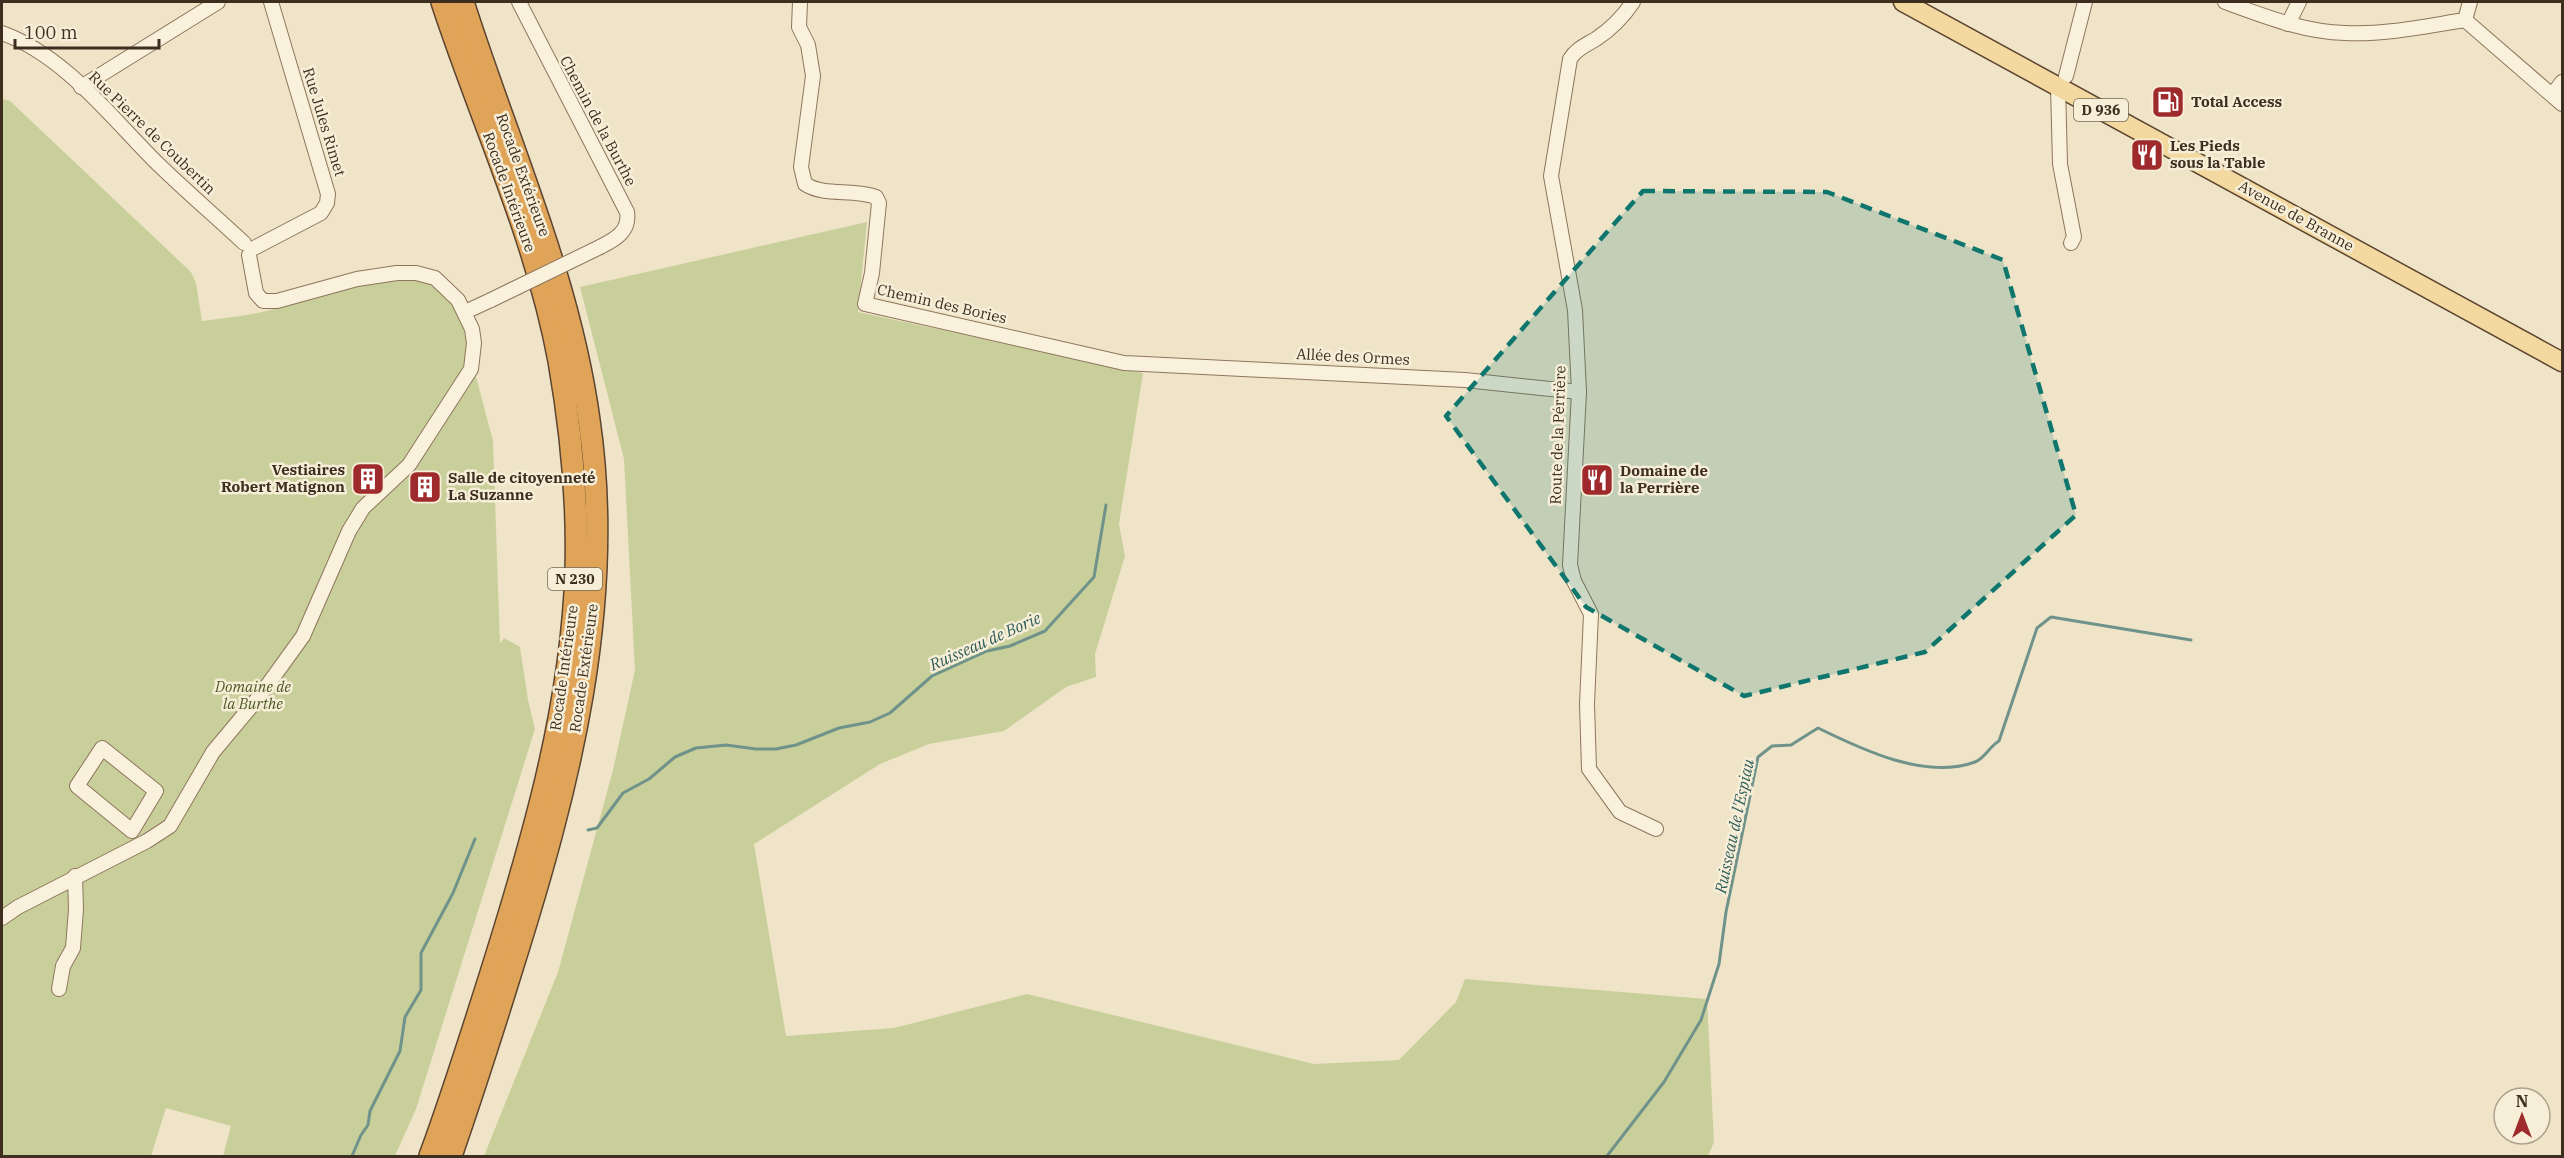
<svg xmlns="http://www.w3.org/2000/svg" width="2564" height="1158" viewBox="0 0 2564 1158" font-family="'IBM Plex Serif',serif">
<rect width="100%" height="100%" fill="#f0e4c8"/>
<g fill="#c9cf9b">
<path d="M2 99 10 101 191 272 196 283 202 321C225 318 248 316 270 310 312 299 381 270 423 282 440 287 450 301 460 316L493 441 500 644 504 638 520 647 528 700 535 729 416 1109 395 1156H223L231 1126 166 1108 151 1156H2Z"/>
<polygon points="867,222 858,312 1143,373 1119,524 1125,556 1095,654 1096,677 1066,687 1004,731 929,744 880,764 754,844 786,1036 894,1028 1027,994 1314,1064 1399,1060 1456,1002 1465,979 1707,999 1714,1142 1708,1156 484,1156 558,972 613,770 635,670 624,459 580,287"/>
</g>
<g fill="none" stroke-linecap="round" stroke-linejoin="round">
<g stroke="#6f938a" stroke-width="3">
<polyline points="588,830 597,828 623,793 649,779 675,757 696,748 726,745 756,749 776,749 796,745 839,728 870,722 890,713 932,676 987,651 1010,646 1045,631 1094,577 1106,505"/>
<polyline points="352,1156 361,1135 368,1125 370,1111 400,1051 405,1017 421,990 421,953 453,893 475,839"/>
<path d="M1607 1156 1664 1082 1701 1020 1719 964 1726 912 1758 757 1772 746 1791 745 1818 728C1863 750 1925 780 1975 762 1984 759 1990 746 1999 741L2037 628 2051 617 2191 640"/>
</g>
<defs>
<g id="minor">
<path d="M519 2 627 212C630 231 616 239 600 247"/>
<path d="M800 2 799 27 808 45 813 76 801 167 805 184C825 197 853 188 876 197L879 203 872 273 865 304 1124 363 1465 380 1579 392"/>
<path d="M1633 2C1623 17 1611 29 1596 39 1586 45 1576 49 1570 59L1551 176 1575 310 1579 392 1570 565 1574 581 1591 614 1587 704 1589 769 1620 812 1656 829"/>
<path d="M2225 2C2264 16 2303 32 2345 33 2385 35 2426 26 2465 20L2470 2"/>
<polyline points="2465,20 2562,104"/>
<polyline points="2288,24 2299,2"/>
<path d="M2 33C66 56 112 119 159 165 187 192 216 217 244 243"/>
<polyline points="2066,76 2085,2"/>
<polyline points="2058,86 2060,164 2074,237 2071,243"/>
<polyline points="81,87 218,2"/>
<polyline points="2553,94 2562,82"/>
<polyline points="254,248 321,213 327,203 328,194 271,2"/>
<polyline points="465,312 491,300"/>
<polygon points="102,748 156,791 132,831 77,786"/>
<polyline points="2,918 18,907 147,841 170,826 213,752 259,697 303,636 349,531 363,508 409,465 471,369 474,343 472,329 458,300 435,278 416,273 397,273 357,279 277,301 263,301 256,293 249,255"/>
<polyline points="59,989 63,966 73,948 76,909 75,876"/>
</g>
<polyline id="major" points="1903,2 2562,362"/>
<g id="highway">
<path d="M430 1156C454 1091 475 1024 496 957 535 832 572 702 576 570 578 500 571 430 559 361 536 237 481 121 442 2"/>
<path d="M451 1156C473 1092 494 1027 514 962 569 787 616 605 589 420 569 274 507 141 463 2"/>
</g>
</defs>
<use href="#minor" stroke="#8d765c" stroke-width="16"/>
<use href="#major" stroke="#5b4430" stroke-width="21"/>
<use href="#highway" stroke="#5b4430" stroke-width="24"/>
<use href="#minor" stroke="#faf1dc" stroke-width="14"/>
<use href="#major" stroke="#f3d9a0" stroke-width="18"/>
<use href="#highway" stroke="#e0a458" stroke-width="21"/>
<defs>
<polyline id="minor-bridge" points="491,300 600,247"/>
</defs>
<use href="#minor-bridge" stroke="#8d765c" stroke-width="16" stroke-linecap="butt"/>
<use href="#minor-bridge" stroke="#faf1dc" stroke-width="14"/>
</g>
<path fill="#0f766e" fill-opacity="0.2" stroke="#0f766e" stroke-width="4.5" stroke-dasharray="12 8" stroke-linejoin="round" d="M1643 191 1827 192 2003 260 2076 515 1925 652 1744 696 1586 607 1446 416Z"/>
<defs>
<symbol id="fuel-square" viewBox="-11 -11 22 22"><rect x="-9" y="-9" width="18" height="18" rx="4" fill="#9e2a2b" stroke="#f7eed8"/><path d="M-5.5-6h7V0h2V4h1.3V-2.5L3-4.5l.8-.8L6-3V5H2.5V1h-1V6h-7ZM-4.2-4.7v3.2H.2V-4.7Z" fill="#fff"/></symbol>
<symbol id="restaurant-square" viewBox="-11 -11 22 22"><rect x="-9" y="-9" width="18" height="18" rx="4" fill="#9e2a2b" stroke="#f7eed8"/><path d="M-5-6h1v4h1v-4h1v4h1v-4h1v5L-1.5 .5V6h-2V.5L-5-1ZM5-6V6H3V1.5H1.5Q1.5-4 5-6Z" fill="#fff"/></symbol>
<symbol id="building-square" viewBox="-11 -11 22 22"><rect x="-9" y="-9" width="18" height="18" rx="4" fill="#9e2a2b" stroke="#f7eed8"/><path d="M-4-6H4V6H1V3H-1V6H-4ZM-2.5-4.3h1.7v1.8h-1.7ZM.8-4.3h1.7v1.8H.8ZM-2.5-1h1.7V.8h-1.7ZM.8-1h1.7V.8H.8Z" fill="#fff"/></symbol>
</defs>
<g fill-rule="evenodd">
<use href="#fuel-square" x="2149" y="83" width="38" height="38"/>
<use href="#restaurant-square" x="2128" y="136" width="38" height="38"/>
<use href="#building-square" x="349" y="460" width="38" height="38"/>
<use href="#restaurant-square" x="1578" y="461" width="38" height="38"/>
<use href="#building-square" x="406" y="468" width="38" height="38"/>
</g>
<g text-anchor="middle" stroke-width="5" stroke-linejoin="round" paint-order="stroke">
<g fill="#f7eed8" stroke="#756857" stroke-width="1.5">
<rect x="2074" y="99" width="54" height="22" rx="4.5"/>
<rect x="548" y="568" width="54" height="22" rx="4.5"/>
</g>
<g font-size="14" font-weight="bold" fill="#3d2e20">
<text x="2101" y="115">D 936</text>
<text x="575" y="584">N 230</text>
</g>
<g font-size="15" font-weight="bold" fill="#3d2e20" stroke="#f7eed8" text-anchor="start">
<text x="2191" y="107">Total Access</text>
<text x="2170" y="151">Les Pieds<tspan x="2170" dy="17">sous la Table</tspan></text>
<text x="345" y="475" text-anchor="end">Vestiaires<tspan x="345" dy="17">Robert Matignon</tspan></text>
<text x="1620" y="476">Domaine de<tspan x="1620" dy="17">la Perrière</tspan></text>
<text x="448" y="483">Salle de citoyenneté<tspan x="448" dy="17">La Suzanne</tspan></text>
</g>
<g font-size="15" fill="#3d2e20" stroke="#f7eed8">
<text transform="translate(598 121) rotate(62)" y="5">Chemin de la Burthe</text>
<text transform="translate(324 122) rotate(73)" y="5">Rue Jules Rimet</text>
<text transform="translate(152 133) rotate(44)" y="5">Rue Pierre de Coubertin</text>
<text transform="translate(523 175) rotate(70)" y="5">Rocade Extérieure</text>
<text transform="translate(509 192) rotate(70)" y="5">Rocade Intérieure</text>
<text transform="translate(2296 216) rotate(29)" y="5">Avenue de Branne</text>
<text transform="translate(942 304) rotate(13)" y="5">Chemin des Bories</text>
<text transform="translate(1353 357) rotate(3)" y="5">Allée des Ormes</text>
<text transform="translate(1558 435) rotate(-88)" y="5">Route de la Pérrière</text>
<text transform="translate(564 668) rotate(-82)" y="5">Rocade Intérieure</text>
<text transform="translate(584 668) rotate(-82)" y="5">Rocade Extérieure</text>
</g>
<g font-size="15" font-style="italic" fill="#4d5a26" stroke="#f7eed8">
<text x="253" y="692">Domaine de<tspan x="253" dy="17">la Burthe</tspan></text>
</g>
<g font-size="16" font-style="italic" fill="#2f5d5a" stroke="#f7eed8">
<text transform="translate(985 641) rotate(-24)" y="6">Ruisseau de Borie</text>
<text transform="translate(1734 826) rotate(-78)" y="6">Ruisseau de l'Espiau</text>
</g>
</g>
<rect width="2564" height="1158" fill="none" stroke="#3d2e20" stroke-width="6"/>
<g transform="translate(2522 1116)"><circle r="28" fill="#f7eed8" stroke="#ada18e" stroke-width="1.5"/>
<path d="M0-4.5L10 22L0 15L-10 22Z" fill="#9e2a2b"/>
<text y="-9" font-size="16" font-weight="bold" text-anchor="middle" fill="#3d2e20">N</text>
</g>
<path d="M15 39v9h144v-9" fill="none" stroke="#3d2e20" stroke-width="3"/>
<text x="24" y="39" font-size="18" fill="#3d2e20" stroke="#f7eed8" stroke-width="4.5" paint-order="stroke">100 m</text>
</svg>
